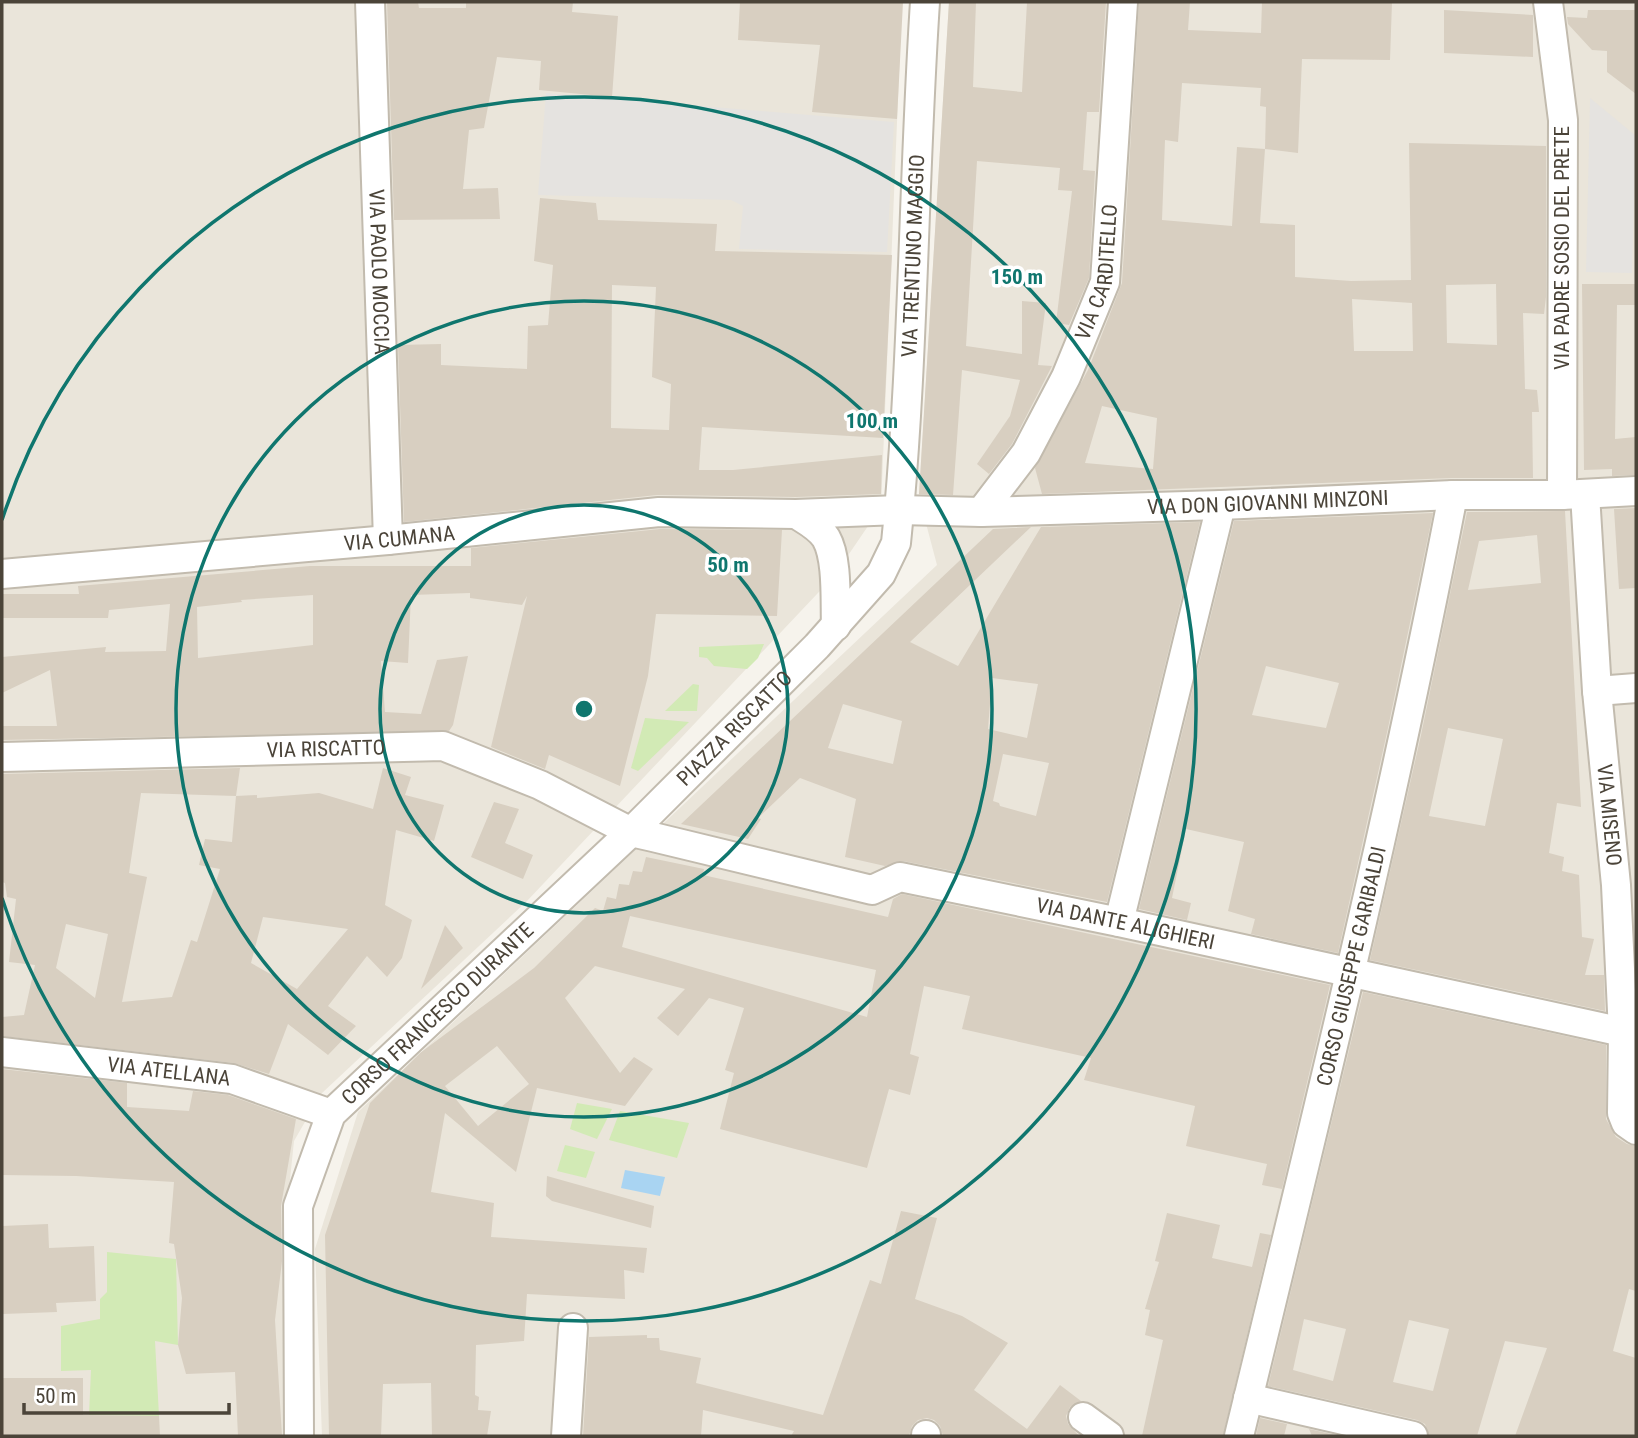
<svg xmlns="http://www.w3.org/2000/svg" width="1638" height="1438" viewBox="0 0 1638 1438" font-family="'Roboto Condensed',sans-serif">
<rect width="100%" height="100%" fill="#f6f3ec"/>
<g fill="#eae5da">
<polygon points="2,2 902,2 881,507 834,576 527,901 321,1094 294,1141 282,1256 301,1436 2,1436"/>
<polygon points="949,2 1636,2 1636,1436 322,1436 315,1249 358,1112 937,565 919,497"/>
</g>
<g fill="#d2eab5">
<polygon points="764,644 758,658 747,669 714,666 707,658 699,657 699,647"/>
<polygon points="693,684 699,685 697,711 665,711"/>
<polygon points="645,718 689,722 638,771 631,768"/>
<polygon points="577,1103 612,1109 597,1139 570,1129"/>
<polygon points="620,1111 689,1123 677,1158 609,1140"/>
<polygon points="565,1145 595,1152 586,1178 557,1171"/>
<polygon points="107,1252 176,1259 178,1345 155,1341 159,1416 89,1415 91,1370 61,1371 61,1326 100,1319 100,1299 107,1292"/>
</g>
<g fill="#e5e3e0">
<polygon points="546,93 894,122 887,252 739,249 743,206 731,200 538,195"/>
<polygon points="1590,98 1636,136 1632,273 1586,272"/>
</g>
<polygon fill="#a9d4f2" points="625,1170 665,1177 660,1196 621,1188"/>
<g fill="#d8cfc1" fill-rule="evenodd">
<polygon points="387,2 418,2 419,8 466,8 466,2 573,2 572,12 618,16 612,97 539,90 541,61 497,57 484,128 469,130 463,189 498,188 500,219 394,220"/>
<polygon points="740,2 903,2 897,119 812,112 820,45 738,40"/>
<polygon points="949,2 976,2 973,87 1022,92 1027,2 1106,2 1099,112 1087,112 1083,170 1095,171 1089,278 1069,325 1056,323 1072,191 1058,190 1060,168 977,161 966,346 1022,354 1022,301 1046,303 1038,365 1052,366 1012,444 989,474 977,464 1010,416 1020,380 962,370 953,495 919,494"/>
<path d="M1139 2H1190L1188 30 1261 33 1262 2H1392L1390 60 1302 59 1298 153 1265 149 1260 223 1295 225V277L1351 281 1411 280 1409 143 1546 146V297L1544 314 1523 313 1525 389 1537 390 1539 412H1532L1533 478H1452L1042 494 1035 468 1088 370 1122 283ZM1182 83 1261 88 1260 106 1266 107 1265 149 1237 147 1232 226 1162 220 1165 140 1178 142ZM1496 284 1497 345 1447 343 1446 285ZM1352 299 1412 303 1413 351H1354ZM1102 406 1157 418 1153 469 1085 463Z"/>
<polygon points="1444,10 1533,15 1533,57 1444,53"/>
<polygon points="1588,10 1636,10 1636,94 1607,72 1607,51 1592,50 1568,24 1567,17 1587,18"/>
<path d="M540 198 596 203 598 220 717 224 715 251 892 255 883 438 702 427 699 470H733L882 455 881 494 796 497 657 495 404 522 398 345 441 344V365L527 369 528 326 548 325 553 265 534 261ZM612 285 656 287 652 377 671 384 669 430 611 428Z"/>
<polygon points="1582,284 1636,284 1636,305 1617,305 1615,439 1636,437 1636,475 1612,476 1612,469 1584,470"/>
<polygon points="1636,508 1636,588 1619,589 1614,509"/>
<path d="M1565 511 1581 807 1557 803 1549 853 1564 857 1562 871 1579 875 1582 937 1594 939 1585 975H1604L1605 1011 1370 960 1421 735 1467 512ZM1537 535 1541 583 1468 590 1479 541ZM1448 728 1503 739 1485 826 1429 816Z"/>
<path d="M1433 513 1388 728 1338 953 1251 934 1255 919 1228 911 1244 842 1186 829 1172 898 1191 903 1187 920 1139 909 1234 521ZM1266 666 1339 683 1326 728 1252 715Z"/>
<path d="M1200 522 1107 902 903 861 885 866 845 857 856 799 800 778 758 818 761 819 748 839 681 824 993 529 1031 527 910 642 958 666 1041 527ZM992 678 1038 684 1027 738 988 729ZM843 704 902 721 893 764 828 748ZM1003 754 1049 763 1036 816 1000 806 999 803 993 801Z"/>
<path d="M660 529 782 530 777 616 656 614 648 676 620 786 549 755 545 769 491 747 527 596 522 605 470 598V593L411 595 408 663 381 661 385 712 421 714 437 660 468 656 453 725 449 731 2 740V726H57L50 670 2 693V657L106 647 105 652 166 651 170 604 109 610 108 618H2V594H79L78 586 310 566H471V548ZM313 595V645L198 658 197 607 242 602 241 600Z"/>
<path d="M240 768 236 796 257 795V798L319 793 373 809 383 768 411 777 405 795 444 805 434 841 396 830 385 905 412 920 402 958 387 977 367 956 328 1006 356 1026 328 1055 288 1024 269 1074 234 1063 2 1036V1017L24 1015 35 965 9 962 16 899 7 897 5 883 2 882V774ZM141 793 236 796 232 842 205 839 199 865 220 869 197 942 191 940 172 997 122 1002 147 877 129 873ZM263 917 348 929 297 989 251 963ZM66 924 108 934 95 998 56 968Z"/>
<polygon points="494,802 519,809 505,843 533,855 523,879 471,857"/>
<path d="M646 857 704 869 703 875 888 917 893 899 902 894 1330 985 1282 1189 1262 1185 1267 1164 1186 1146 1195 1106 1084 1080 1091 1058 962 1029 970 996 924 986 910 1054 919 1057 910 1095 889 1089 867 1168 720 1129 734 1073 725 1070 744 1008 709 998 678 1036 657 1018 685 989 595 966 565 998 620 1073 634 1057 653 1069 625 1106 537 1088 516 1172 445 1113 431 1192 494 1203 491 1237 647 1248 644 1273 624 1270 625 1299 527 1294 524 1341 476 1345 475 1395 479 1397 478 1410 491 1411 487 1436H432L431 1383 383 1384 381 1436H329L325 1235 370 1103 420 1053 534 968 595 908 603 911 607 897 616 899 619 884 629 885 633 871 642 872ZM630 916 876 970 867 1017 622 947ZM497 1046 529 1084 478 1126 445 1086Z"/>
<polygon points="445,925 463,948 421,989"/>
<path d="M1363 992 1606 1045V1119L1616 1137 1627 1144 1636 1146V1291L1629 1289 1613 1351 1636 1358V1436H1515L1547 1348 1505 1341 1477 1436H1429L1425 1424 1417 1420 1268 1386ZM1304 1319 1346 1329 1333 1381 1293 1370ZM1409 1320 1449 1329 1433 1391 1393 1382Z"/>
<polygon points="2,1069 127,1083 127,1107 189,1111 193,1091 228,1095 296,1119 281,1206 282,1261 275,1320 282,1436 238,1436 235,1372 186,1374 178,1345 182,1298 174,1244 169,1243 174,1182 76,1176 2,1175"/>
<polygon points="547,1176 654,1206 651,1228 552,1201 546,1196"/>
<polygon points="901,1211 937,1218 915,1299 962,1316 1008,1343 974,1390 1027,1429 1060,1385 1081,1401 1070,1407 1066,1416 1068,1424 1079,1436 943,1436 940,1426 934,1420 927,1418 918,1420 912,1426 909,1436 791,1436 794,1431 703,1410 701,1436 583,1436 589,1337 647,1335 647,1338 659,1338 660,1350 701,1358 696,1383 823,1415 870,1280 881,1284"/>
<polygon points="1167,1213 1220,1225 1212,1258 1252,1267 1260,1233 1271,1235 1223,1436 1142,1436 1163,1340 1145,1335 1150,1310 1145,1309 1159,1262 1155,1261"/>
<polygon points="48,1224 49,1248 94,1246 96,1301 56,1303 57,1312 3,1314 2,1226"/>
<polygon points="2,1378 83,1378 83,1415 159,1416 160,1436 2,1436"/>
<polygon points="1260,1418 1287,1424 1284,1436 1256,1436"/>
<polygon points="1309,1429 1340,1436 1312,1436"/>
</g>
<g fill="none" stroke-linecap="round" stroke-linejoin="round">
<defs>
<g id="minor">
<path id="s1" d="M370 2 388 540"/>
<polyline points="1548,2 1563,120 1562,495"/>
<path id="s2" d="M1585 494 1597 691 1616 885 1623 1032 1622 1113 1626 1123 1636 1130"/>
<path id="s3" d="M981 512 1026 453 1066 377 1105 282 1123 2"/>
<path d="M796 514C807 521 819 527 826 538 838 559 835 601 836 626"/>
<path id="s4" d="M2 574 388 540 659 512 796 514 899 510 981 512 1221 505 1453 495H1562L1636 491"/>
<polyline points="1597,691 1636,688"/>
<path id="s5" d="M2 757 443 746 540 785 631 832 653 837 872 890 900 877 1119 922 1623 1032"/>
<polyline points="1119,922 1221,505"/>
<path id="s6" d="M2 1052 232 1079 331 1114"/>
<polyline points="1248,1398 1413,1436"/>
<polyline points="1083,1417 1109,1436"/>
<path id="s7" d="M299 1436 298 1206 331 1114 631 832 817 646 881 574 896 543C914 364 913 182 925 2"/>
<polyline points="566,1436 573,1328"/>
<polyline points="926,1436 926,1435"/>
<path id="s8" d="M1239 1436C1315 1123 1392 811 1453 495"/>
</g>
</defs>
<use href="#minor" stroke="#c2bbae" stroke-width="32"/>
<use href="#minor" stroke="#fff" stroke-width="28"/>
</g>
<g fill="none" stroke="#0f766e" stroke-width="3.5">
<circle cx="584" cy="709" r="204"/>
<circle cx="584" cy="709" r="408"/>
<path d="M2 520A612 612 0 1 1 2 898"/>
</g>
<g text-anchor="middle" stroke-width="7" stroke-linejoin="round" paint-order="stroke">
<g font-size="21" fill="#4b4439" stroke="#fff">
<text transform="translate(1562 248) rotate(-90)" y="7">VIA PADRE SOSIO DEL PRETE</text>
<text dy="7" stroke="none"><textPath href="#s7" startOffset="1421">VIA TRENTUNO MAGGIO</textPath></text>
<text dy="7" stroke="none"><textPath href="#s3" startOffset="271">VIA CARDITELLO</textPath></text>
<text dy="7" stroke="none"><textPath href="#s1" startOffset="270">VIA PAOLO MOCCIA</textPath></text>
<text dy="7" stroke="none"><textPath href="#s4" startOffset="1269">VIA DON GIOVANNI MINZONI</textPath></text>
<text dy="7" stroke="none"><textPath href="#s4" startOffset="399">VIA CUMANA</textPath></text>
<text dy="7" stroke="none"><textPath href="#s7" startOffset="886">PIAZZA RISCATTO</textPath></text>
<text dy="7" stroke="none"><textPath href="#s5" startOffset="324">VIA RISCATTO</textPath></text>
<text dy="7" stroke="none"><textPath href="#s2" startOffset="322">VIA MISENO</textPath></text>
<text dy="7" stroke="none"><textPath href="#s5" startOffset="1157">VIA DANTE ALIGHIERI</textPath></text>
<text dy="7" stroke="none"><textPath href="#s8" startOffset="483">CORSO GIUSEPPE GARIBALDI</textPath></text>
<text dy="7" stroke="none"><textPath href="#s7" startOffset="474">CORSO FRANCESCO DURANTE</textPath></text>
<text dy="7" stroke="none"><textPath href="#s6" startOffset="168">VIA ATELLANA</textPath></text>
</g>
</g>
<circle cx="584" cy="709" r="10" fill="#0f766e" stroke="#fff" stroke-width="3.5"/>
<g font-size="21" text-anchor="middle" font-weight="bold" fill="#0f766e" stroke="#fff" stroke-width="7" stroke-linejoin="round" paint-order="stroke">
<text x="1017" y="284">150 m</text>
<text x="872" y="428">100 m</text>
<text x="728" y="572">50 m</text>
</g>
<rect width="1638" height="1438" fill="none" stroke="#4b4439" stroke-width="7"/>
<path d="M24 1403v10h205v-10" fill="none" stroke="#4b4439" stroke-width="3.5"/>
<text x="35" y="1403" font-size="21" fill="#4b4439" stroke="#ffffff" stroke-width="5" paint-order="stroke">50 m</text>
</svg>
